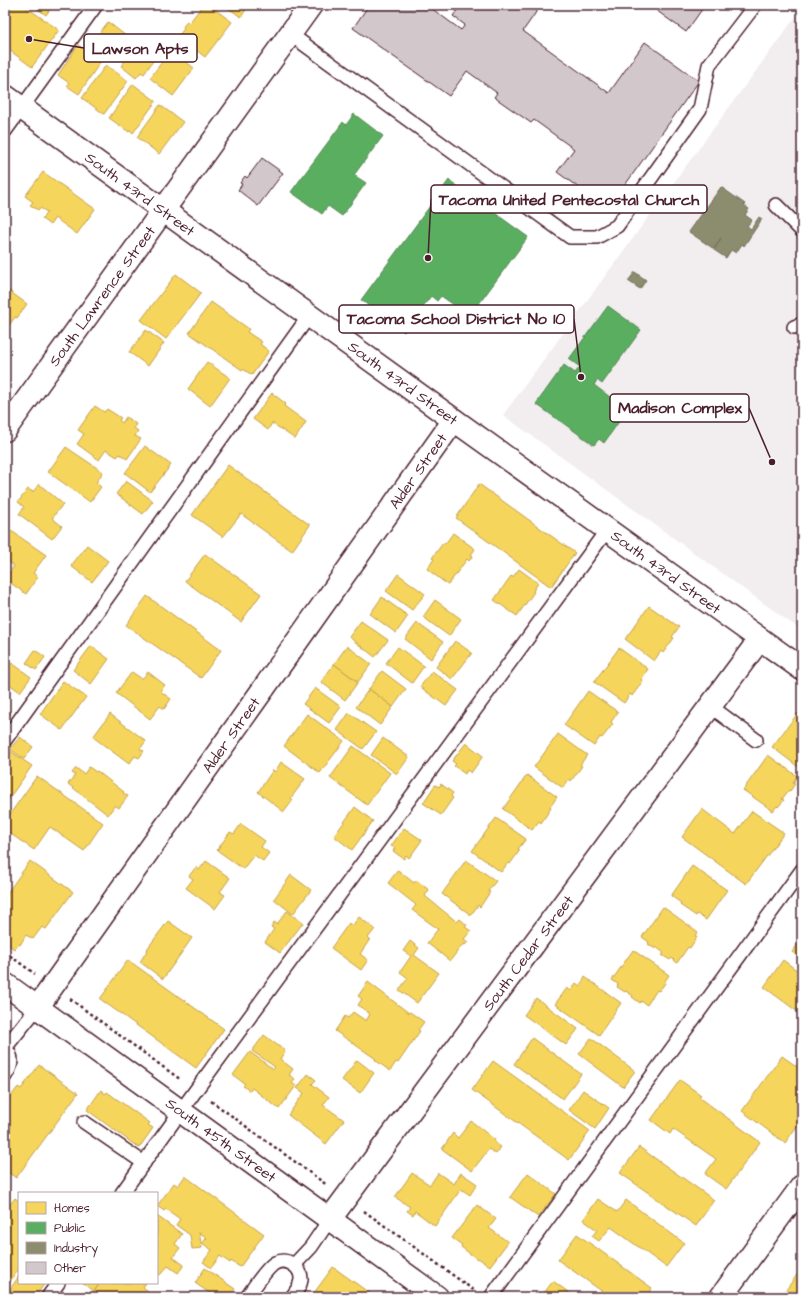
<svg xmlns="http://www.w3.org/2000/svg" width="807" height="1302" viewBox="0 0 807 1302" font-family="'Architects Daughter',sans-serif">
<rect width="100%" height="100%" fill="#fff"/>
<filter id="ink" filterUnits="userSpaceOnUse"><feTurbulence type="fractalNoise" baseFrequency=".025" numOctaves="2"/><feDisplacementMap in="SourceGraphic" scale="8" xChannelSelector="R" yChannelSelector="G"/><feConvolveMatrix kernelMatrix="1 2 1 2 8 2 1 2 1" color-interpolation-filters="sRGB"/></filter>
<g filter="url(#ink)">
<polygon fill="#f2eeef" points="802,8 802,631 503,415"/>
<g fill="#f6d55c" stroke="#c29e4d">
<polygon points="5,5 23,5 59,30 32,67 5,47"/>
<polygon points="32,5 53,5 46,15"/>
<polygon points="203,5 209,5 232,22 205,57 178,36 184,29 183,27 187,21 189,23"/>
<polygon points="224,5 249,5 241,17"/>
<polygon points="108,22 126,36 111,55 93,41"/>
<polygon points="78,45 101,61 79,94 67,86 69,83 58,75"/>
<polygon points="135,47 153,61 144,74 141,72 136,78 121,66"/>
<polygon points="171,50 194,68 173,96 150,78"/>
<polygon points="106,65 128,81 104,114 82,98"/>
<polygon points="133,84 156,101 133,133 130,130 129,132 109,118"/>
<polygon points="160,105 183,122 159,154 137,137"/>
<polygon points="43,172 95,209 77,234 55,218 50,225 42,219 47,212 40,208 38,210 30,205 33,202 25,196"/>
<polygon points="176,274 201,293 166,339 141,320"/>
<polygon points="5,288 27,304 17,318 15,317 5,331"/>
<polygon points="211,302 249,329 247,332 262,342 260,344 269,351 252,375 243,369 242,370 189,333"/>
<polygon points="146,330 164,343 148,366 129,352"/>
<polygon points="207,362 230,378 210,406 188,389"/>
<polygon points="272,393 286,404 284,406 306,422 295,439 272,423 268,430 253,419"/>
<polygon points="95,406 104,412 107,409 121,418 119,420 122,423 126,417 136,424 134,428 138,431 135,436 141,439 127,459 120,454 117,457 106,450 99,460 77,444 84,434 78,430"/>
<polygon points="145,446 171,465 150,492 125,473"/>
<polygon points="66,447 103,472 96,483 101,487 90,502 48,472"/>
<polygon points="228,465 310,525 292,551 241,514 223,537 192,515"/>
<polygon points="126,481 153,501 143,514 116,494"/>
<polygon points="39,484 63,504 52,518 62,526 52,539 19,514 24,507 18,502 28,489 33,492"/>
<polygon points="479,484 575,553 551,587 456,518"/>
<polygon points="7,528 46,555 33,573 38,577 26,594 5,579 14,566 5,559 5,531"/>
<polygon points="453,533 475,549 471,555 473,556 469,561 467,559 448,585 427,569 434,559 432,558 443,543 445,544"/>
<polygon points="87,545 108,561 92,582 71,566"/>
<polygon points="205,554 261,594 241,622 185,581"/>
<polygon points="519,569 538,583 533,591 534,592 517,616 494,600 511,576 513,577"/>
<polygon points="398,574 425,594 412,610 386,591"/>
<polygon points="147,596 221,650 201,678 126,625"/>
<polygon points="382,597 408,616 396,633 370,614"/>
<polygon points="435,600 461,619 449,636 423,617"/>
<polygon points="649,606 679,627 672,637 674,638 663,653 661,651 654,661 625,639"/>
<polygon points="361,621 388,640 375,657 349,637"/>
<polygon points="417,623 443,642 431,659 405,639"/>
<polygon points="455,641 472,653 452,679 436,667"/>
<polygon points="91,646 109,659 91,684 73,670"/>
<polygon points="347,646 371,664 358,682 334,664"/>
<polygon points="398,647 424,666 412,683 386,663"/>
<polygon points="619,648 648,669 641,680 643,681 632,696 630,694 624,703 594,682"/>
<polygon points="35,650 45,657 36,670 26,663"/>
<polygon points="12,663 31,677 20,692 5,681 5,672"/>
<polygon points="334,664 358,682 345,700 321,682"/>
<polygon points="382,671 406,689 393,707 369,689"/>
<polygon points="432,671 458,690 446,706 420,687"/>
<polygon points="132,672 142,679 148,672 165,685 160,691 171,699 164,709 160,706 150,719 116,693"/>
<polygon points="63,681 86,697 62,730 40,714"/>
<polygon points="315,688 341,707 329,723 303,704"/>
<polygon points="369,689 393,707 380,725 356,707"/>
<polygon points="588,691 618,712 611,722 613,724 602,738 600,737 594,746 564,725"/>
<polygon points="5,708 11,713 5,721"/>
<polygon points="349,713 376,732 363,749 337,730"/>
<polygon points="798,713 802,716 801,769 772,747"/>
<polygon points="110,714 146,741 140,749 144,751 139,758 135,756 129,764 93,737"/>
<polygon points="307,714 344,741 320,773 284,746"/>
<polygon points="558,734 587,755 580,765 582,766 571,781 569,779 563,788 534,767"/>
<polygon points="20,737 33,747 24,759 10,749"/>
<polygon points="383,738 409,757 397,774 371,755"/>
<polygon points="466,743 483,756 471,773 467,770 465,774 454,766 456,764 452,761"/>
<polygon points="353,746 390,773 367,805 330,778"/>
<polygon points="10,751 32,766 5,804 5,758"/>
<polygon points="768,755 797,776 793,783 795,784 790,791 789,790 782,799 784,800 778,807 777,806 773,811 743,790"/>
<polygon points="281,762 305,779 291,798 293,800 284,812 258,792 273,770 275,772"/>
<polygon points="89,767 96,772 97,771 124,792 123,793 128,796 119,808 115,805 108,815 68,784 75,775 72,773 76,768 84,774"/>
<polygon points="527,775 557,797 550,807 551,808 541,823 539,821 532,830 503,809"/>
<polygon points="37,776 103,823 84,851 50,827 34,850 5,830 5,821"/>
<polygon points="441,784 453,793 451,796 453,798 441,815 423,803 435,785 439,787"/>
<polygon points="355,807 373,821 352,850 334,836"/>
<polygon points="702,809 735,834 752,811 784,833 746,884 682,837"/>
<polygon points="496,818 526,839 518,849 520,850 510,864 508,863 501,872 472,851"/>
<polygon points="241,824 265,841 261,847 269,853 263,861 254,855 243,869 217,850 230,832 234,834"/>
<polygon points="404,828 422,840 409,858 406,855 404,859 393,851 395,848 391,846"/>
<polygon points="466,860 496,881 488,891 490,892 480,907 478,905 471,915 442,894"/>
<polygon points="30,861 73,892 46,929 42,927 33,939 26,935 20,945 18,944 14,949 5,942 5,896"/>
<polygon points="206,861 230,878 220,892 225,895 215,909 186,888 193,879 189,876 196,867 199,870"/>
<polygon points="692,866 727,890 706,920 697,914 696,916 680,905 681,903 671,896"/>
<polygon points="398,870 414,883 416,880 429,890 425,896 457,922 460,919 467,925 465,927 471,931 464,939 468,942 465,945 463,944 450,961 427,943 438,929 412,910 416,905 388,883"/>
<polygon points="291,875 311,890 293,914 274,899"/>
<polygon points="663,907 698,932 695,936 697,937 690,948 688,947 677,963 672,958 670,960 662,955 664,953 656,947 655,949 648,944 649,942 642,937"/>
<polygon points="287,911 303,923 280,953 265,942 274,929 271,927 274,922 277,924"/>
<polygon points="359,917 375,929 368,938 370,939 360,954 368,960 361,970 331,948 349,923 352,926"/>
<polygon points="168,921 192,938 163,979 140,962 148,949 147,949"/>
<polygon points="802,939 802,959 792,952"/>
<polygon points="410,941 419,948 414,955 439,973 417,1003 399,990 408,978 400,972 411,956 403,951"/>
<polygon points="633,950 669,975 665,981 666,982 659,991 657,990 647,1005 641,1001 640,1003 632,997 633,996 626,991 625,992 617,987 618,984 612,980"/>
<polygon points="128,960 224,1029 196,1068 100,999"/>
<polygon points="783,960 802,974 802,1015 764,987"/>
<polygon points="585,977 621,1003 599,1035 555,1004 567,988 571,991 576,983 580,986"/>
<polygon points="368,982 409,1013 410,1012 424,1022 418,1030 420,1031 398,1063 396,1062 390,1071 375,1060 376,1059 335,1031 345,1016 348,1018 353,1012 366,1021 370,1014 358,1005 362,999 358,996"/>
<polygon points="536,998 578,1029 566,1045 524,1015"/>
<polygon points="264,1035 285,1051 280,1059 293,1069 289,1075 295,1079 292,1083 296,1086 279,1109 252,1088 250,1091 243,1086 245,1084 233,1075 250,1052 273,1069 275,1067 252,1051"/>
<polygon points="532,1038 581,1074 563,1099 514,1064"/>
<polygon points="591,1038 635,1071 623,1087 579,1054"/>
<polygon points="782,1056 802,1070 802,1119 785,1143 742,1111"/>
<polygon points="357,1060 374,1073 360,1093 342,1080"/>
<polygon points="493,1061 590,1131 569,1160 472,1090"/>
<polygon points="39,1065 78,1093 16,1178 5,1170 5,1104 18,1087 21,1089"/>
<polygon points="308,1074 316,1080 312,1084 329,1097 323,1105 344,1120 326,1144 288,1115 304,1093 297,1088"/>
<polygon points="680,1080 701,1095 699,1097 760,1142 726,1189 705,1174 716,1159 673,1129 670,1134 651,1120"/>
<polygon points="101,1090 105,1094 107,1092 150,1123 148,1125 153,1128 139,1148 87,1110"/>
<polygon points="583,1090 609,1108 595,1129 569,1110"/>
<polygon points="471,1121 495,1140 494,1142 501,1147 496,1154 489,1149 472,1171 442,1149 453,1133 458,1138"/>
<polygon points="639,1147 714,1200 696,1226 620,1173"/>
<polygon points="412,1173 430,1185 438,1173 454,1184 461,1173 477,1184 470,1195 461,1189 435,1226 415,1211 413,1215 407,1211 410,1207 395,1197"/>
<polygon points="528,1173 556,1194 538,1217 510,1197"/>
<polygon points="185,1176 264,1234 240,1267 231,1261 230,1263 220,1256 211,1268 203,1262 212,1250 202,1243 207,1238 199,1232 202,1248 192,1249 190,1235 176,1225 180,1219 166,1209 164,1211 157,1206 174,1183 178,1186"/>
<polygon points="15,1198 19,1201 19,1269 5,1289 5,1211"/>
<polygon points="598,1199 617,1212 626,1200 684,1243 666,1267 611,1227 599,1241 592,1236 597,1230 583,1220"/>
<polygon points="477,1205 496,1219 489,1228 508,1242 490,1266 478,1258 477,1259 461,1247 462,1245 452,1238"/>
<polygon points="157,1216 182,1234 175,1244 180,1248 173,1257 184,1265 178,1273 168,1266 160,1275 157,1273"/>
<polygon points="577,1234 652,1288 646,1297 610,1297 558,1260"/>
<polygon points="333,1267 375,1297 311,1297"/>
<polygon points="205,1268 235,1289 229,1297 215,1297 195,1283"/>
<polygon points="802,1268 802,1297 787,1297 783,1294"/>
<polygon points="19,1276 19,1283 45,1283 35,1297 5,1297"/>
<polygon points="553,1281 575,1297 541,1297"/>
<polygon points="83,1283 100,1283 94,1291"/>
<polygon points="100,1283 146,1283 143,1287 148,1291 144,1297 90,1297"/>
</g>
<g fill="#5aae61" stroke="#558351">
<polygon points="354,114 383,136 354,175 366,183 342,216 328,206 322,214 291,192 343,122 346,125"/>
<polygon points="449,180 528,237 470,316 441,296 437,301 431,296 404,332 361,300"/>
<polygon points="608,306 641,330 602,384 597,380 594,385 622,406 621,409 625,413 604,443 599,439 594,445 536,404 564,365 575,373 580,367 569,359"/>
</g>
<g fill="#8c8c6e" stroke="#786b5a">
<polygon points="721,187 745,204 744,205 749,209 745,215 752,220 747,226 751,229 759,217 762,219 744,246 742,244 736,253 731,250 726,258 714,250 721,238 714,249 689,232"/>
<polygon points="635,272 646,280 640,289 628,281"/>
</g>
<g fill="#d2c7cb" stroke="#4a1f2b">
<polygon points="369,5 427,5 461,30 465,25 453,16 461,5 541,5 523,31 609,93 645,42 699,81 608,209 557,172 574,149 534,120 531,123 494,97 497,93 467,71 449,96 353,28"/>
<polygon points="649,5 705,5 686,32"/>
<polygon points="262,158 283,173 258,206 238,190 242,184 240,183 245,176 247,178"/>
</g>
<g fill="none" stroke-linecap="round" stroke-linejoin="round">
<defs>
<g id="lane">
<polyline points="290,34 570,237 597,237 617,226 700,109 709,65 755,5"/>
<polyline points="5,131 96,5"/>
<polyline points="776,205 802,231"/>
<polyline points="794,327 802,324"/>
<polyline points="710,706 756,740"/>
<polyline points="5,740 309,316"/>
<polyline points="5,1048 37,1008"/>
<path d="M5 1048C14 1057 12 1066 5 1076"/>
<polyline points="84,1122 144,1163"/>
<polyline points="122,1193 196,1090 607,530"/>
<polyline points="294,1265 311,1247 330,1219"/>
<polyline points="48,1297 58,1283"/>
<path d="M247 1297C254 1288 266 1268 275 1263 287 1257 302 1267 301 1280 300 1287 296 1292 292 1297"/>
<polyline points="491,1297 802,870"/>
</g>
<g id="street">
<polyline points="5,96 454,420 802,669"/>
<polyline points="5,430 311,5"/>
<polyline points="5,984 437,1297"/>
<polyline points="37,1008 454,420"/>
<polyline points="330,1219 760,639"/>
<polyline points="721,1297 802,1186"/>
</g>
</defs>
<use href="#lane" stroke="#4a1f2b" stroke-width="16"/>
<use href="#street" stroke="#4a1f2b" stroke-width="25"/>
<g stroke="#4a1f2b" stroke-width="2.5" stroke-dasharray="3 3" stroke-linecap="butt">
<polyline points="5,952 35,974"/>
<polyline points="70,999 181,1080"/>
<polyline points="211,1101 327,1185"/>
<polyline points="364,1211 475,1291"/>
</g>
<use href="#lane" stroke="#fff" stroke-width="13"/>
<use href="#street" stroke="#fff" stroke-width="22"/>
</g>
</g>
<g text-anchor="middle" stroke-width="4" stroke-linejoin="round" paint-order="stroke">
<g font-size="15" fill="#4a1f2b" stroke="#fff">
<text transform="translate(140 194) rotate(36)" y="5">South 43rd Street</text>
<text transform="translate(102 296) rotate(-54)" y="5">South Lawrence Street</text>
<text transform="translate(403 383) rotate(36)" y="5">South 43rd Street</text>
<text transform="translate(418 471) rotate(-55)" y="5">Alder Street</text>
<text transform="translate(666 572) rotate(36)" y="5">South 43rd Street</text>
<text transform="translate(231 735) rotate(-55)" y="5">Alder Street</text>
<text transform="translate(528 953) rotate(-53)" y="5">South Cedar Street</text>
<text transform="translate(221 1140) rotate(36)" y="5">South 45th Street</text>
</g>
</g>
<path fill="none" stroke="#4a1f2b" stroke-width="1.5" d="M29 39L84 48M428 258L431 199M581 377L574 319M772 462L749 408"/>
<g fill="#4a1f2b" stroke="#fff" stroke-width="1.5">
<circle cx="29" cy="39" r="4"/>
<circle cx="428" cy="258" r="4"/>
<circle cx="581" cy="377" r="4"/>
<circle cx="772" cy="462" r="4"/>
</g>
<g fill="#fff" stroke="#4a1f2b" stroke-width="1.5">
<rect x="84" y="34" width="113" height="28" rx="4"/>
<rect x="431" y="185" width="276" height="28" rx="4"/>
<rect x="339" y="305" width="235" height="28" rx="4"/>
<rect x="610" y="394" width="139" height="28" rx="4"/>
</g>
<g font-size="16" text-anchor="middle" font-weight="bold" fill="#4a1f2b">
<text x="140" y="54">Lawson Apts</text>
<text x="569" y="205">Tacoma United Pentecostal Church</text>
<text x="456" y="324">Tacoma School District No 10</text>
<text x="680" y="413">Madison Complex</text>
</g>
<rect width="807" height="1302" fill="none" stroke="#fff" stroke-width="20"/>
<rect x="10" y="10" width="787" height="1282" fill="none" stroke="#4a1f2b" stroke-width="1.5" filter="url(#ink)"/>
<rect x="18" y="1192" width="140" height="92" fill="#ffffff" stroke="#b7a5aa"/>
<rect x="26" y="1202" width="20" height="12" fill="#f6d55c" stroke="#b7a5aa"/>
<text x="54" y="1212" font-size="12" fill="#4a1f2b">Homes</text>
<rect x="26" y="1222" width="20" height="12" fill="#5aae61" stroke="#b7a5aa"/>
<text x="54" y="1232" font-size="12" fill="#4a1f2b">Public</text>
<rect x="26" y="1242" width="20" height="12" fill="#8c8c6e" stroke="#b7a5aa"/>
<text x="54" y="1252" font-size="12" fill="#4a1f2b">Industry</text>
<rect x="26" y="1262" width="20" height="12" fill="#d2c7cb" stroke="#b7a5aa"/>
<text x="54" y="1272" font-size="12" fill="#4a1f2b">Other</text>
</svg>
